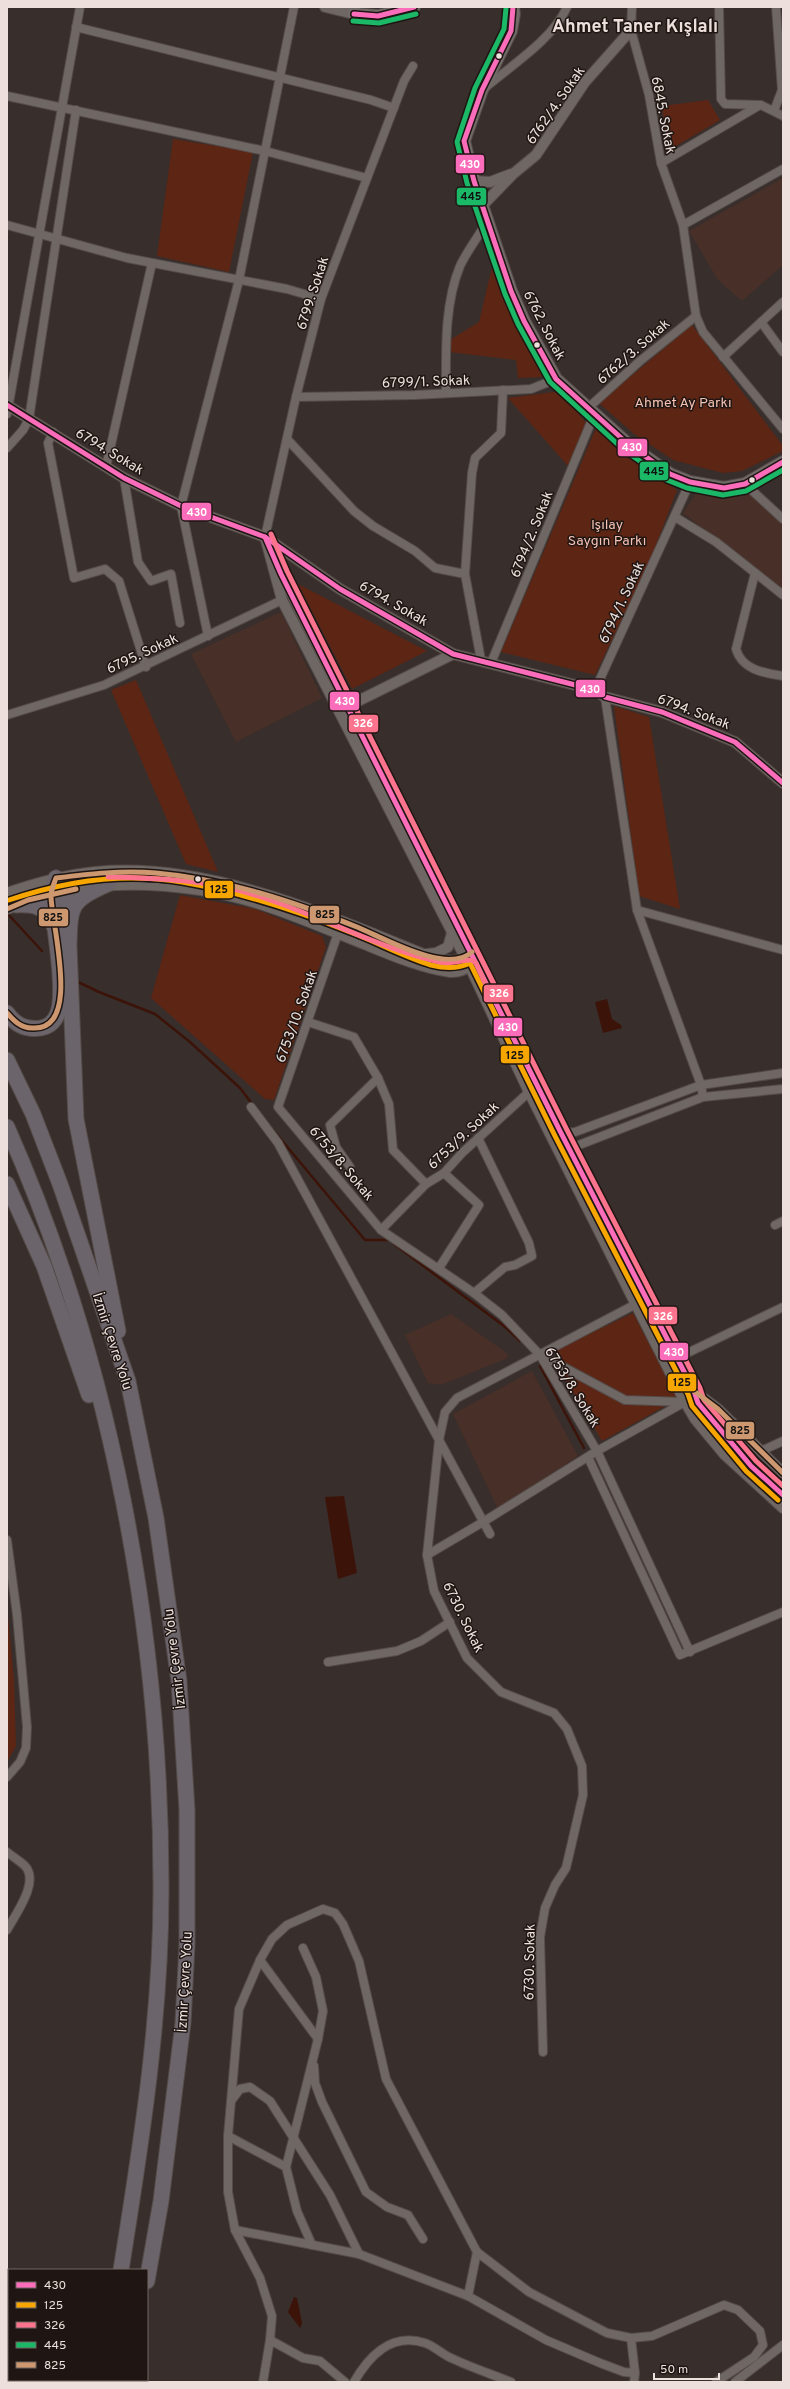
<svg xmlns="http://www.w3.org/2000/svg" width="790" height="2389" viewBox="0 0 790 2389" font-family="Overpass,sans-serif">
<rect width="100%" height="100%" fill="#382e2b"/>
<g fill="#482f28">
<polygon points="783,178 783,265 742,301 718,280 689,231"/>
<polygon points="697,492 755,493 783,523 783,591 683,513"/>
<polygon points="281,612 322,698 236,742 191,654"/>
<polygon points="451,1314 507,1353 508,1358 441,1385 428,1383 405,1335"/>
<polygon points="532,1371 578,1456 498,1509 453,1414"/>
</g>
<g fill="#5d2514">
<polygon points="708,100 720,120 671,149 666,137 662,106"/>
<polygon points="173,139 253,152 229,272 157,256"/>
<polygon points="493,263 515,324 540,367 542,377 518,378 516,360 449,352 450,340 479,322"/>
<polygon points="692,325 783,446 783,451 742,471 723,473 673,460 634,434 599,403"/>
<polygon points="561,391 586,423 568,466 508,398"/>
<polygon points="596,428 620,452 677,490 651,558 595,675 501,652"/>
<polygon points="298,584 427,651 352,689"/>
<polygon points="136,680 218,872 186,864 111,690"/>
<polygon points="614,706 649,717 680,909 639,896"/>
<polygon points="180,895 255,909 322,936 326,947 274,1100 265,1099 151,998"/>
<polygon points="633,1313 678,1399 602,1441 563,1375 558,1349"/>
<polygon points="7,1605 14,1680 16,1746 7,1762"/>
</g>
<g fill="#3c1308">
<polygon points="607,999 612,1019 621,1025 622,1028 603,1033 595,1002"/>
<polygon points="344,1496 357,1573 338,1579 325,1497"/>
<polygon points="294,2297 297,2298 302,2323 300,2328 288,2312"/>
</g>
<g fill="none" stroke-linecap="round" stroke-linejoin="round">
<g stroke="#3c1308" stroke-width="2.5">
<polyline points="7,913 42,951"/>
<polyline points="76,981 99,992 155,1014 190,1042 240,1088 253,1105"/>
<polyline points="274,1131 365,1240 390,1240"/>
<polyline points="394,1244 504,1326 520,1341"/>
<polyline points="540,1366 584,1448"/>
</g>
<defs>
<g id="minor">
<polyline points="632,7 631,30 649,95 661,163 683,225 696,316 703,332 783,429"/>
<polyline points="719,7 721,99 725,104 761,105 783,116"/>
<polyline points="76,27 371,100 394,108"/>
<path d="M486 87C512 65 554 38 567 7"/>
<polyline points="7,96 265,151 367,178"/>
<polyline points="774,111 782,90 776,7"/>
<polyline points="661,163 760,105"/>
<polyline points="7,225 127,258 287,289 321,299"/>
<polyline points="683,225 783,169"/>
<polyline points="761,322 783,352"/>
<polyline points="723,357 783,302"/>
<path d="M446 393C446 352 444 305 460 266 467 251 479 236 487 221"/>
<polyline points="296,397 415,395 531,389 556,379"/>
<polyline points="588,408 640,361 696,316"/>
<polyline points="7,414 80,7"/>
<polyline points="53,432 48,443 74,578 105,569 119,581 146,667"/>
<polyline points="287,439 354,511 373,526 415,551 435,568 465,574"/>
<polyline points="7,448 23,430 29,419 76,110"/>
<polyline points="106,467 152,263"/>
<polyline points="124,478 138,562 151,581 171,574 180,623"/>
<polyline points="745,484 783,519"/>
<polyline points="675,517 716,542 783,595"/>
<polyline points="265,537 296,397 321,299 404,81 413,66"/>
<path d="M755 573 736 649C742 670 764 673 783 676"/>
<polyline points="208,636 181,506 239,280 294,7"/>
<polyline points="481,660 465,574 472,473 475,458 501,433 503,390"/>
<polyline points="491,663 594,415"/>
<polyline points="595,690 690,482"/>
<polyline points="605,697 637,910 783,950"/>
<polyline points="7,715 104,685 282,600"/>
<polyline points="637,910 701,1085 703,1097"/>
<polyline points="338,933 278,1107 381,1230 474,1293 502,1315 540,1355 597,1451 690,1652"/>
<polyline points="308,1022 354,1037 378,1078 330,1125 336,1147 350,1167"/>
<polyline points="378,1078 389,1104 393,1150 426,1184"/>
<polyline points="251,1107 278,1143 490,1534"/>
<polyline points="561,1133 575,1132 701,1085 783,1073"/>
<polyline points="572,1153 579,1145 703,1097 783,1089"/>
<polyline points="775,1225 783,1221"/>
<polyline points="381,1230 426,1184 444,1173 462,1153 529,1092"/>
<polyline points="439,1268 479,1205 444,1173"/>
<polyline points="474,1293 505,1267 515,1265 532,1256 529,1243 478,1138"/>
<polyline points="541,1355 625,1400 684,1402"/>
<polyline points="677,1358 783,1307"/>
<polyline points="761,1451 783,1441"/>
<polyline points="588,1457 680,1655 783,1612"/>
<polyline points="7,1540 17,1615 27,1727 26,1748 20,1762 7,1777"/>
<polyline points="427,1555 483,1522 597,1451 685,1402"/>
<polyline points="328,1662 397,1651 421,1641 450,1622"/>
<path d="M7 1852C13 1857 20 1861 25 1866 40 1882 15 1915 7 1930"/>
<polyline points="303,1948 316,1977 323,2011 318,2039 286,2167 297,2211 312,2245"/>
<polyline points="260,1960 318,2039"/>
<polyline points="543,2052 540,1937 545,1908 555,1885 566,1868 583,1795 582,1766 567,1729 554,1713 501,1692 467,1658 434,1591 427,1555 439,1440 445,1412 457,1398 636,1304"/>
<polyline points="314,2066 315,2083 322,2102 366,2192 387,2207 408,2215 423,2239"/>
<polyline points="231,2101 240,2089 250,2087 270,2101 330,2195 359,2254"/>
<polyline points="228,2136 286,2167"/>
<polyline points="235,2230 359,2254 468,2296 546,2340 600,2363 624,2372 635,2373"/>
<polyline points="468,2296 477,2252"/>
<polyline points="631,2338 635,2373 634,2382"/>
<polyline points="270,2340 272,2316 260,2278 235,2230 228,2192 228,2136 239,2009 260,1960 272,1939 287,1925 323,1909 335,1913 343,1924 359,1961 386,2079 477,2252 529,2292 607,2333 631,2338 652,2336 724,2305 738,2310 760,2331 763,2345 754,2357 716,2382"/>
<polyline points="263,2382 270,2340 303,2358 320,2361 345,2382"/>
<path d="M354 2382C369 2356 391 2332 425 2343 434 2346 442 2354 451 2358 470 2367 491 2374 511 2382"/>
<polyline points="735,2382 783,2345"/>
</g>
<g id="tertiary">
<polyline points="325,7 354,14"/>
<polyline points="474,181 490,182 511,174"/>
<polyline points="482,206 513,174 536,155 585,82 631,30"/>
<polyline points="7,405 124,478 181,506 265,537 340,589 453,654 595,690 605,697 662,712 735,742 783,783"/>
<polyline points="265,537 282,600 470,967 529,1092 685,1402 695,1419 724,1454 783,1508"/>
<polyline points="277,565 561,1133 694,1391 698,1403 751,1466 783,1495"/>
<polyline points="348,706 453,654"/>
<path d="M7 893C36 883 65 875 95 872 210 861 329 916 433 958 444 960 460 964 469 955"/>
<path d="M7 909C72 883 132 880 200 890 257 898 311 923 364 944 391 955 421 968 450 972 460 973 468 968 475 963"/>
<polyline points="427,954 436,953 448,947 452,933"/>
<polyline points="694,1391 718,1409 783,1473"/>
</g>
<g id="secondary">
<polyline points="354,7 354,14 378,16 414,7"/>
<polyline points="513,7 514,14 511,31 482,90 464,141 474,181 511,291 524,321 556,379 628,444 670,474 690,482 724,488 745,484 783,462"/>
</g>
<g id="motorway">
<polyline points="56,878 65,891 69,917"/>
<path d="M108 884C70 901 70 905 69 946L76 1119 118 1331"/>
<path d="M16 905C36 904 46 907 54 926"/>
<path d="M7 1013C12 1020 20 1027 29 1028 41 1030 52 1027 57 1015 67 994 53 921 51 896 51 890 54 883 56 878"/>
<polyline points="7,1060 33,1114 60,1184 128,1381 156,1518 179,1681 187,1810 187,1945 183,2023 161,2201 147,2281"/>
<path d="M7 1127C111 1362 162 1635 161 1892 161 2019 141 2145 121 2270"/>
<polyline points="7,1184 44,1266 89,1395"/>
<polyline points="102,2382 103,2380"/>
<polyline points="132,2382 132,2380"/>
</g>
</defs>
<use href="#minor" stroke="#544b48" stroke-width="10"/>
<use href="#tertiary" stroke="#544b48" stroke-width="12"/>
<use href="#secondary" stroke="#544b48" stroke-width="14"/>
<use href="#motorway" stroke="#544b48" stroke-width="17"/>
<use href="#minor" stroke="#6f6764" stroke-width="8"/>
<use href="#tertiary" stroke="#6f6764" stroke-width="10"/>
<use href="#secondary" stroke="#716a69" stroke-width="12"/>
<use href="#motorway" stroke="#6b656b" stroke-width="15"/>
<defs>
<g id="bus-1">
<polyline points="513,7 511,31 482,90 464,141 474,181 511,291 524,321 556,379 628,444 670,474 690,482 724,488 745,484 783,462"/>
<polyline points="354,14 378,16 414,7"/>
<polyline points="7,405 124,478 181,506 265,537 340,589 453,654 595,690 605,697 662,712 735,742 783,783"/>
<polyline points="265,537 281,574 561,1133 694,1391 698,1403 751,1466 783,1495"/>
</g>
<path id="bus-2" d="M9 900C65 881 123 872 182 882 240 892 295 910 350 932 377 942 404 957 431 965 443 968 458 969 470 963L555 1136 688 1394 692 1406 746 1471 778 1500"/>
<g id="bus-3">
<polyline points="271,534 287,571 567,1130 700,1388 704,1400 756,1461 783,1486"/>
<path d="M108 877C158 878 210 880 258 896 319 915 377 948 440 962 453 965 462 959 472 960L476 963 490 994"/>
</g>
<g id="bus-4">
<polyline points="506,8 504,29 475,88 457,142 467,183 505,294 518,324 550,382 624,450 667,480 687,488 723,495 746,491 783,470"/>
<polyline points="353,21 379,23 416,14"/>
</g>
<g id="bus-5">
<polyline points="7,909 28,900 76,889"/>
<path d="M7 1013C14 1021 21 1028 32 1028 83 1032 51 923 51 896 51 890 54 884 56 878 89 874 122 870 156 873 225 879 292 901 357 927 384 938 447 975 472 952"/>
<polyline points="694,1391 718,1409 783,1473"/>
</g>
</defs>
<use href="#bus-1" stroke="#1f1613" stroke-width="8"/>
<use href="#bus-2" stroke="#1f1613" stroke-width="8"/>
<use href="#bus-3" stroke="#1f1613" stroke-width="8"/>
<use href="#bus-4" stroke="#1f1613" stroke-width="8"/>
<use href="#bus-5" stroke="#1f1613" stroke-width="8"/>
<use href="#bus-1" stroke="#fb6dba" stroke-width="5"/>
<use href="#bus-2" stroke="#f7a600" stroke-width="5"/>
<use href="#bus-3" stroke="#fc738d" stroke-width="5"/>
<use href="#bus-4" stroke="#1ab867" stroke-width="5"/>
<use href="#bus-5" stroke="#cd976f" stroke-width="5"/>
</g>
<g fill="#ede0dc" stroke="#1f1613" stroke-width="1.5">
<circle cx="499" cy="56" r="3.5"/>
<circle cx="537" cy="345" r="3.5"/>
<circle cx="752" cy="480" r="3.5"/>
<circle cx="198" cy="879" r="3.5"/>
</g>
<g text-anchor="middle" stroke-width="3" stroke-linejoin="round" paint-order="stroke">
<g font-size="14" fill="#ede0dc" stroke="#1f1613">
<text transform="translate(555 105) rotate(-55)" y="5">6762/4. Sokak</text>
<text transform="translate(664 115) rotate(79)" y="5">6845. Sokak</text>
<text transform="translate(312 293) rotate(-72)" y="5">6799. Sokak</text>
<text transform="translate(545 325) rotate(63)" y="5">6762. Sokak</text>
<text transform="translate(633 351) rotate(-41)" y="5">6762/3. Sokak</text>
<text transform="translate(426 381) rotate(-2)" y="5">6799/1. Sokak</text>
<text transform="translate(110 451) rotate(31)" y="5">6794. Sokak</text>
<text transform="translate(531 534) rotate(-68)" y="5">6794/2. Sokak</text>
<text transform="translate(621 602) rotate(-65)" y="5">6794/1. Sokak</text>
<text transform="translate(394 603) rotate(30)" y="5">6794. Sokak</text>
<text transform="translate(142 653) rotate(-25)" y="5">6795. Sokak</text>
<text transform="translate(694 711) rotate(21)" y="5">6794. Sokak</text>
<text transform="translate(296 1016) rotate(-70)" y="5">6753/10. Sokak</text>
<text transform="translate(463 1135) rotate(-43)" y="5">6753/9. Sokak</text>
<text transform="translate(342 1163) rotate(50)" y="5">6753/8. Sokak</text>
<text transform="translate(113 1341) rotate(72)" y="5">İzmir Çevre Yolu</text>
<text transform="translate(573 1387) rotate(58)" y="5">6753/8. Sokak</text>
<text transform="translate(464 1617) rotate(64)" y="5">6730. Sokak</text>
<text transform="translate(174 1659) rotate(-97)" y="5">İzmir Çevre Yolu</text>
<text transform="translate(529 1962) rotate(-89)" y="5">6730. Sokak</text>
<text transform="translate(184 1982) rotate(-87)" y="5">İzmir Çevre Yolu</text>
</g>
<g font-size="14" fill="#f5c3b4" stroke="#1f1613">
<text x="683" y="407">Ahmet Ay Parkı</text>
<text x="607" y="529">Işılay<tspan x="607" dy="16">Saygın Parkı</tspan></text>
</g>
<g font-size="18" font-weight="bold" fill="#ede0dc" stroke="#1f1613">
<text x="635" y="32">Ahmet Taner Kışlalı</text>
</g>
</g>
<g stroke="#1f1613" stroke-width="1.5">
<rect x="455" y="154" width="30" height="20" rx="4" fill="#fb6dba"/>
<rect x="456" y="187" width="31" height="19" rx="4" fill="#1ab867"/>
<rect x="617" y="438" width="31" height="19" rx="4" fill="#fb6dba"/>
<rect x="639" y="461" width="30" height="20" rx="4" fill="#1ab867"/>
<rect x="181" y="502" width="31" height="19" rx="4" fill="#fb6dba"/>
<rect x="575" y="679" width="31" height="19" rx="4" fill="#fb6dba"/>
<rect x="329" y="691" width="31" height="20" rx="4" fill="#fb6dba"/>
<rect x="348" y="714" width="31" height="19" rx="4" fill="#fc738d"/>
<rect x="204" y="880" width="30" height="19" rx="4" fill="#f7a600"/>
<rect x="309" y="905" width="31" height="19" rx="4" fill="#cd976f"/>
<rect x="38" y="908" width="31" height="19" rx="4" fill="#cd976f"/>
<rect x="483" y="984" width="31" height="19" rx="4" fill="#fc738d"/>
<rect x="493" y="1017" width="30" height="20" rx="4" fill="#fb6dba"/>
<rect x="500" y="1045" width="30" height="19" rx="4" fill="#f7a600"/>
<rect x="648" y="1306" width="30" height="19" rx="4" fill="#fc738d"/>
<rect x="659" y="1342" width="30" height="19" rx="4" fill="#fb6dba"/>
<rect x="667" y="1373" width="30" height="19" rx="4" fill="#f7a600"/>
<rect x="725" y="1421" width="30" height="19" rx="4" fill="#cd976f"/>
</g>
<g font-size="11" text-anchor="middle" font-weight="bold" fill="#fff">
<text x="470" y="168">430</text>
<text x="632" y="451">430</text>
<text x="197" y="516">430</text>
<text x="590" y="693">430</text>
<text x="345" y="705">430</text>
<text x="363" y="727">326</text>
<text x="499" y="997">326</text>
<text x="508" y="1031">430</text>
<text x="663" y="1320">326</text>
<text x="674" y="1356">430</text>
</g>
<g font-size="11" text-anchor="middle" font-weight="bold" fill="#111">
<text x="471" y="200">445</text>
<text x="654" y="475">445</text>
<text x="219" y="893">125</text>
<text x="325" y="918">825</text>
<text x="53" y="921">825</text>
<text x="515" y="1059">125</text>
<text x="682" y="1386">125</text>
<text x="740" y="1434">825</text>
</g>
<rect width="790" height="2389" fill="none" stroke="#ede0dc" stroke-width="16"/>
<rect x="8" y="2269" width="140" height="112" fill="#1f1613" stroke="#716763"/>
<rect x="16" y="2282" width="20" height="6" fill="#fb6dba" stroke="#716763"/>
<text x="44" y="2289" font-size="12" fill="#ede0dc">430</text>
<rect x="16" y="2302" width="20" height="6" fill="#f7a600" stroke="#716763"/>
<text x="44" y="2309" font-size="12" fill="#ede0dc">125</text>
<rect x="16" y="2322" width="20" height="6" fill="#fc738d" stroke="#716763"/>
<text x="44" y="2329" font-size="12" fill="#ede0dc">326</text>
<rect x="16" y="2342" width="20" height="6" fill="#1ab867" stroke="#716763"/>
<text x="44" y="2349" font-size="12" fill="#ede0dc">445</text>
<rect x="16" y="2362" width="20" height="6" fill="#cd976f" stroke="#716763"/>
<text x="44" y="2369" font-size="12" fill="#ede0dc">825</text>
<path d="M654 2373v6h65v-6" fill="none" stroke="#ede0dc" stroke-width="2"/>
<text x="660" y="2373" font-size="12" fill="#ede0dc" stroke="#1f1613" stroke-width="3" paint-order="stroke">50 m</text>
</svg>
